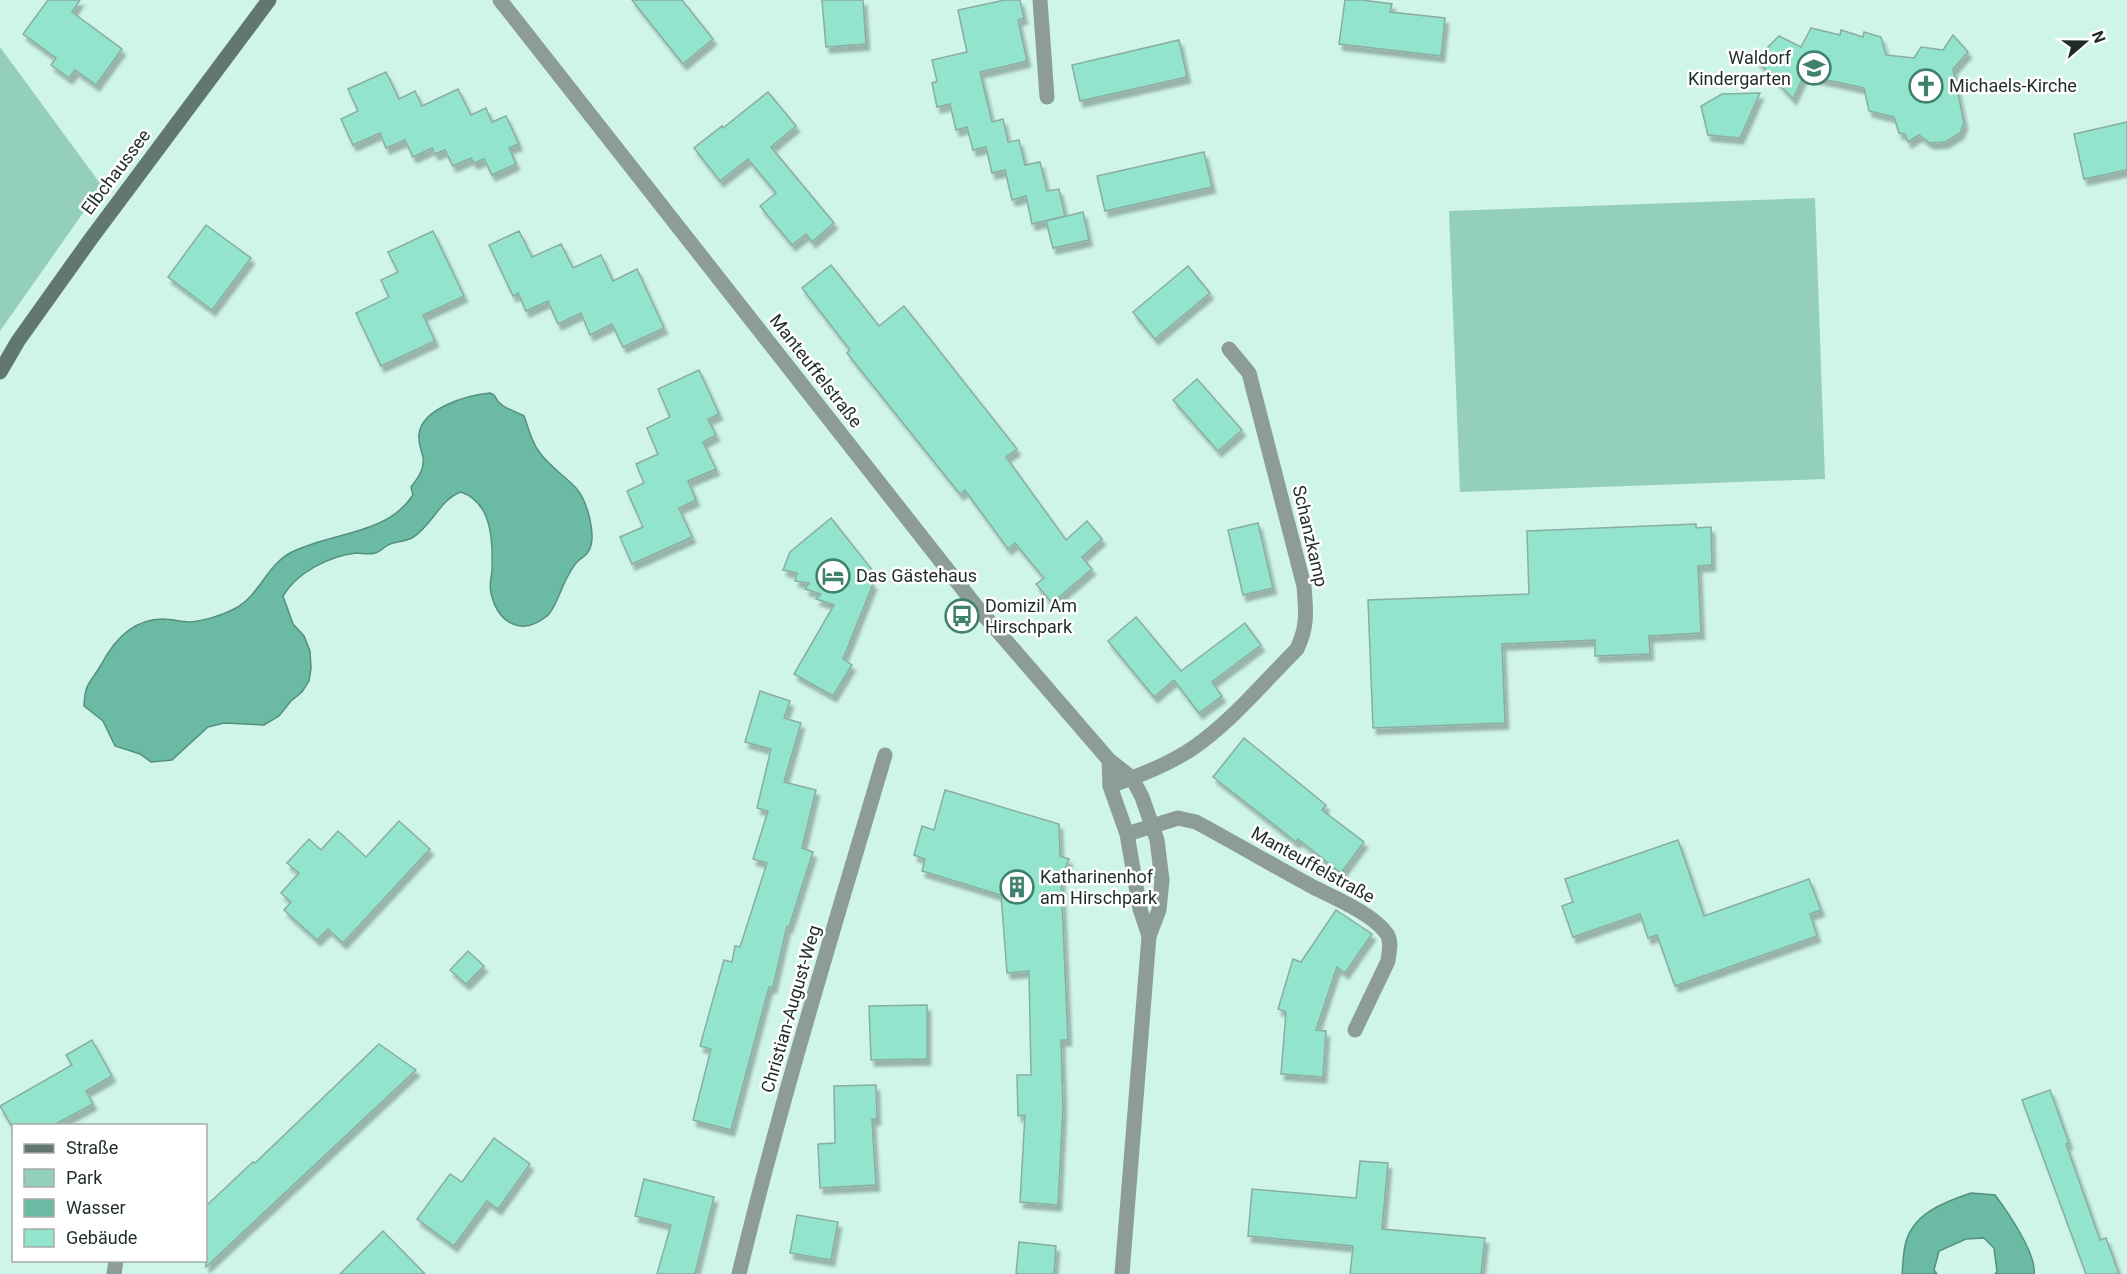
<svg xmlns="http://www.w3.org/2000/svg" width="2127" height="1274" viewBox="0 0 2127 1274" font-family="Roboto,sans-serif">
<defs>
<filter id="shadow"><feDropShadow dx="3.5" dy="6" stdDeviation="1.5" flood-color="#0004"/></filter>
</defs>
<rect width="100%" height="100%" fill="#cff4e8"/>
<g fill="#94cfbd">
<polygon points="0,47 102,186 0,331"/>
<polygon points="1815,198 1825,479 1460,492 1449,211"/>
</g>
<g fill="#6bbba4" stroke="#54907f" stroke-width="1.5">
<path d="M490 393 494 395C501 409 512 409 524 416 529 429 531 442 540 453 550 467 565 476 576 488 587 500 598 538 588 552 586 556 581 558 578 561 563 576 558 607 547 616 521 637 498 623 491 593 489 586 491 578 492 571 493 543 493 503 461 492 440 499 432 526 412 538 406 541 397 542 390 544 384 546 381 552 375 553 369 555 362 553 356 553 330 556 297 572 283 596L293 624 304 636 310 651 311 668 309 681 302 692 291 701 279 716 264 725 224 723 208 727 172 760 151 762 140 754 115 746 103 721 84 706C85 682 90 684 101 665 114 640 133 619 163 619 172 619 181 622 190 622 203 621 223 615 234 609 260 596 266 565 292 552 332 532 387 535 413 495L411 487C418 478 425 469 423 457 421 449 418 442 419 434 422 408 468 395 490 393Z"/>
<path d="M1971 1193 1995 1195C2007 1211 2037 1254 2034 1274H1995L1997 1272 1994 1248 1984 1238 1966 1239 1939 1251 1934 1270 1937 1274H1902C1903 1265 1903 1255 1905 1246 1911 1214 1944 1202 1971 1193Z"/>
</g>
<g fill="#93e4cc" stroke="#8aada2" stroke-width="1.5" filter="url(#shadow)">
<polygon points="48,0 80,0 72,12 122,49 96,85 75,70 69,78 51,65 56,58 23,34"/>
<polygon points="632,0 682,0 713,39 683,64"/>
<polygon points="822,0 863,0 866,44 826,47"/>
<polygon points="1005,0 1020,0 1024,18 1018,20 1027,61 980,72 992,122 1003,119 1008,142 1019,140 1025,165 1040,162 1047,191 1059,189 1065,216 1032,224 1026,196 1012,200 1005,170 992,173 986,147 973,150 967,127 956,130 950,104 937,107 932,83 937,81 932,60 967,52 958,10"/>
<polygon points="1345,0 1362,0 1392,4 1390,12 1445,18 1441,56 1339,44"/>
<polygon points="1811,28 1840,35 1841,30 1863,37 1864,32 1881,37 1886,55 1914,58 1921,47 1943,50 1953,35 1968,52 1953,69 1964,123 1960,133 1945,142 1930,143 1919,135 1908,142 1905,134 1899,133 1894,117 1869,111 1864,88 1804,75 1793,99 1756,59 1779,36 1801,47"/>
<polygon points="1179,40 1187,77 1080,101 1072,65"/>
<polygon points="386,72 399,99 415,91 422,106 458,89 471,115 486,108 492,122 506,116 519,144 509,148 516,164 492,175 484,159 474,163 471,158 453,166 445,150 435,154 432,148 413,157 405,140 386,148 380,133 353,145 341,119 358,111 348,89"/>
<polygon points="768,92 796,126 771,147 834,223 812,242 806,234 792,245 760,206 776,193 748,159 720,181 694,148 722,126 723,128"/>
<polygon points="1760,93 1740,138 1708,135 1701,106 1722,94"/>
<polygon points="2127,122 2127,170 2084,179 2074,134"/>
<polygon points="1204,152 1212,187 1105,211 1097,176"/>
<polygon points="1083,212 1089,240 1053,248 1046,221"/>
<polygon points="206,225 251,258 212,310 168,277"/>
<polygon points="433,231 464,296 423,315 435,341 381,366 356,313 389,297 381,280 398,272 388,252"/>
<polygon points="519,231 532,257 561,244 573,268 601,255 613,281 637,269 664,328 623,347 612,324 590,335 581,313 558,324 548,301 526,311 518,293 513,296 489,245"/>
<polygon points="831,265 879,326 904,306 1017,449 1006,457 1066,540 1087,521 1102,539 1082,557 1092,569 1052,603 1036,584 1044,578 1015,543 1008,549 965,490 960,494 847,353 850,350 802,288"/>
<polygon points="1188,266 1210,293 1155,339 1133,312"/>
<polygon points="699,370 719,414 708,419 716,435 703,442 716,469 688,481 696,500 679,508 692,537 632,564 620,537 643,527 627,491 644,483 636,464 658,454 647,428 670,417 658,389"/>
<polygon points="1197,379 1242,430 1218,451 1173,400"/>
<polygon points="831,518 873,571 869,579 873,584 843,659 852,665 833,696 794,674 834,605 816,599 821,594 805,589 809,583 795,581 797,573 783,570 790,552"/>
<polygon points="1258,523 1273,588 1243,595 1228,530"/>
<polygon points="1696,524 1696,528 1711,527 1712,565 1698,566 1701,633 1649,636 1650,654 1595,656 1595,640 1502,644 1505,723 1373,728 1368,600 1529,594 1527,531"/>
<polygon points="1136,617 1181,671 1245,623 1261,645 1212,682 1222,696 1199,713 1174,680 1154,697 1108,641"/>
<polygon points="760,691 790,701 784,718 801,723 784,782 816,790 802,848 813,852 789,927 787,926 773,987 769,987 731,1130 693,1120 711,1049 700,1046 724,960 732,962 735,946 740,947 767,863 753,859 768,811 757,808 771,749 745,742"/>
<polygon points="1244,738 1326,805 1322,810 1364,842 1341,873 1298,839 1296,842 1213,777"/>
<polygon points="945,790 1059,824 1060,856 1069,859 1061,878 1068,1040 1061,1040 1063,1108 1058,1205 1020,1202 1025,1115 1018,1116 1017,1075 1031,1075 1029,971 1007,973 1001,895 922,871 925,859 914,855 922,826 934,830"/>
<polygon points="399,821 430,849 343,943 328,929 317,940 284,910 291,902 281,893 299,873 287,863 309,839 321,850 338,831 366,857"/>
<polygon points="1678,840 1704,916 1809,879 1821,910 1810,914 1817,936 1675,986 1657,935 1648,938 1640,914 1573,937 1562,906 1573,902 1565,879"/>
<polygon points="1336,910 1372,934 1345,973 1337,967 1316,1030 1326,1031 1323,1077 1281,1074 1286,1012 1278,1009 1293,959 1301,962"/>
<polygon points="468,951 484,966 466,984 450,970"/>
<polygon points="927,1005 927,1059 871,1060 869,1006"/>
<polygon points="92,1040 112,1076 86,1091 93,1104 54,1125 11,1125 0,1106 72,1065 66,1055"/>
<polygon points="379,1044 416,1070 206,1267 206,1206 253,1162 255,1163"/>
<polygon points="876,1085 877,1119 872,1119 876,1185 820,1188 818,1144 835,1143 834,1086"/>
<polygon points="2050,1090 2069,1143 2066,1144 2100,1240 2106,1238 2119,1274 2086,1274 2022,1100"/>
<polygon points="494,1138 530,1164 498,1209 487,1201 454,1246 417,1219 450,1174 462,1182"/>
<polygon points="1360,1161 1388,1163 1382,1229 1485,1238 1481,1274 1350,1274 1353,1246 1248,1236 1252,1189 1356,1198"/>
<polygon points="644,1179 714,1197 695,1274 657,1274 671,1225 635,1216"/>
<polygon points="797,1215 838,1222 831,1260 790,1253"/>
<polygon points="383,1231 425,1274 340,1274"/>
<polygon points="1019,1242 1056,1246 1054,1274 1016,1274"/>
</g>
<g fill="none" stroke-linecap="round" stroke-linejoin="round">
<g stroke="#8d9c97" stroke-width="15">
<polyline points="500,0 976,606 1109,760 1132,778 1142,797 1157,840 1162,880 1159,910 1149,936 1122,1274"/>
<polyline points="1040,0 1047,97"/>
<polyline points="1109,760 1110,786 1127,834 1140,909 1149,936"/>
<path d="M1110 786C1138 776 1168 765 1193 748 1231 722 1264 682 1297 649 1308 626 1306 611 1304 586L1249 373 1229 349"/>
<path d="M1127 834 1178 818 1196 822C1235 843 1274 866 1313 887 1335 898 1373 914 1387 934 1392 942 1389 952 1388 961L1355 1030"/>
<polyline points="114,1274 116,1260"/>
<path d="M739 1274C781 1099 834 928 885 755"/>
</g>
<polyline stroke="#617770" stroke-width="15" points="0,372 18,341 90,240 269,0"/>
</g>
<defs>
<symbol id="school-ring" viewBox="-11 -11 22 22"><circle r="9.5" fill="#fff" stroke="#40806e" stroke-width="1.5"/><path d="M0-5L7-2L0 1L-7-2ZM-4 1L0 2.5L4 1V4Q0 6-4 4Z" fill="#40806e"/></symbol>
<symbol id="church-ring" viewBox="-11 -11 22 22"><circle r="9.5" fill="#fff" stroke="#40806e" stroke-width="1.5"/><path d="M-1.2-6h2.4v3.5h3.3v2.4h-3.3V6h-2.4V-.1h-3.3v-2.4h3.3Z" fill="#40806e"/></symbol>
<symbol id="hotel-ring" viewBox="-11 -11 22 22"><circle r="9.5" fill="#fff" stroke="#40806e" stroke-width="1.5"/><path d="M-6-4.5h1.5V1H6V5H4.5V3h-9V5H-6ZM-4 0a1.8 1.8 0 1 1 3.6 0ZM.5 0V-2.5h3Q6-2.5 6 0Z" fill="#40806e"/></symbol>
<symbol id="bus-ring" viewBox="-11 -11 22 22"><circle r="9.5" fill="#fff" stroke="#40806e" stroke-width="1.5"/><path d="M-5-6H5V4H4V6H2V4H-2V6H-4V4H-5ZM-3.5-4V0h7V-4ZM-3.5 1.2v1.5H-2V1.2ZM2 1.2v1.5H3.5V1.2Z" fill="#40806e"/></symbol>
<symbol id="building-ring" viewBox="-11 -11 22 22"><circle r="9.5" fill="#fff" stroke="#40806e" stroke-width="1.5"/><path d="M-4-6H4V6H1V3H-1V6H-4ZM-2.5-4.3h1.7v1.8h-1.7ZM.8-4.3h1.7v1.8H.8ZM-2.5-1h1.7V.8h-1.7ZM.8-1h1.7V.8H.8Z" fill="#40806e"/></symbol>
</defs>
<g fill-rule="evenodd">
<use href="#school-ring" x="1795" y="49" width="38" height="38"/>
<use href="#church-ring" x="1907" y="67" width="38" height="38"/>
<use href="#hotel-ring" x="814" y="557" width="38" height="38"/>
<use href="#bus-ring" x="943" y="597" width="38" height="38"/>
<use href="#building-ring" x="998" y="868" width="38" height="38"/>
</g>
<g text-anchor="middle" stroke-width="5" stroke-linejoin="round" paint-order="stroke">
<g font-size="18" fill="#1f2d28" stroke="#fff" text-anchor="start">
<text x="1791" y="64" text-anchor="end">Waldorf<tspan x="1791" dy="21">Kindergarten</tspan></text>
<text x="1949" y="92">Michaels-Kirche</text>
<text x="856" y="582">Das Gästehaus</text>
<text x="985" y="612">Domizil Am<tspan x="985" dy="21">Hirschpark</tspan></text>
<text x="1040" y="883">Katharinenhof<tspan x="1040" dy="21">am Hirschpark</tspan></text>
</g>
<g font-size="18" fill="#1f2d28" stroke="#fff">
<text transform="translate(116 172) rotate(-53)" y="6">Elbchaussee</text>
<text transform="translate(816 371) rotate(52)" y="6">Manteuffelstraße</text>
<text transform="translate(1310 536) rotate(77)" y="6">Schanzkamp</text>
<text transform="translate(1313 865) rotate(29)" y="6">Manteuffelstraße</text>
<text transform="translate(791 1009) rotate(-74)" y="6">Christian-August-Weg</text>
</g>
</g>
<rect x="12" y="1124" width="195" height="138" fill="#ffffff" stroke="#a5aba9" stroke-width="1.5"/>
<rect x="24" y="1144" width="30" height="9" fill="#617770" stroke="#a5aba9" stroke-width="1.5"/>
<text x="66" y="1154" font-size="18" fill="#1f2d28">Straße</text>
<rect x="24" y="1169" width="30" height="18" fill="#94cfbd" stroke="#a5aba9" stroke-width="1.5"/>
<text x="66" y="1184" font-size="18" fill="#1f2d28">Park</text>
<rect x="24" y="1199" width="30" height="18" fill="#6bbba4" stroke="#a5aba9" stroke-width="1.5"/>
<text x="66" y="1214" font-size="18" fill="#1f2d28">Wasser</text>
<rect x="24" y="1229" width="30" height="18" fill="#93e4cc" stroke="#a5aba9" stroke-width="1.5"/>
<text x="66" y="1244" font-size="18" fill="#1f2d28">Gebäude</text>
<g transform="translate(2085 42) rotate(70)" stroke="#ffffff" stroke-width="4.5" paint-order="stroke">
<path d="M0-4.5L10 22L0 15L-10 22Z" fill="#1f2d28"/>
<text y="-9" font-size="16" font-weight="bold" text-anchor="middle" fill="#1f2d28">N</text>
</g>
</svg>
